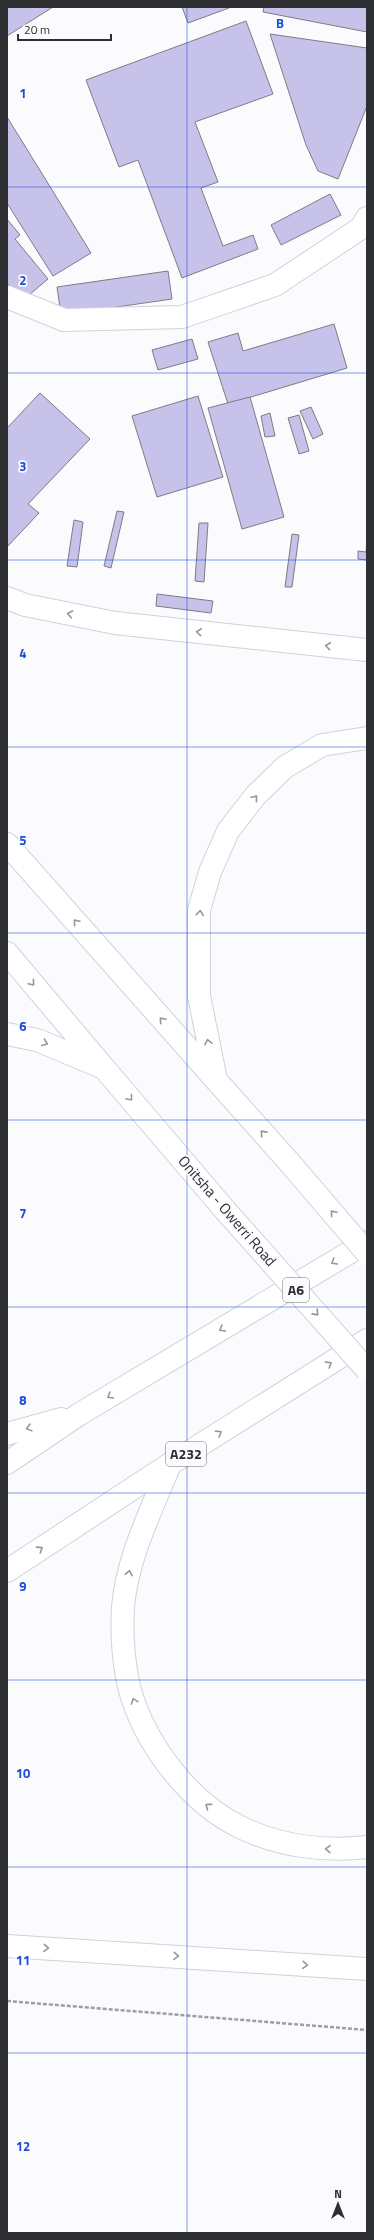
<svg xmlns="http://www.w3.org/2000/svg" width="374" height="2240" viewBox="0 0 374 2240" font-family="'Titillium Web',sans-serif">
<rect width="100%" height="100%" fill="#fbfbfe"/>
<g fill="#c7c2ea" stroke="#7d7c85">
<polygon points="7,7 53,7 7,36"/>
<polygon points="182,7 229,7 229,8 188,23"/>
<polygon points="264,7 367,7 367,32 263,12"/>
<polygon points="246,21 273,94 195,122 218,182 201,188 223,246 253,235 258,249 182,278 138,160 119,167 86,80"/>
<polygon points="270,34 367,48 367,106 338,179 318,171 306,145"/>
<polygon points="7,117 91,253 53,276 7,203"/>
<polygon points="330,194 341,215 281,245 271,225"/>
<polygon points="7,219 20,235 15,239 48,279 22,301 7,283"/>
<polygon points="168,271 172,299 61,315 57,287"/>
<polygon points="334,324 347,368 228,404 208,342 238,333 243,351"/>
<polygon points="192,339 198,359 158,370 152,350"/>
<polygon points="40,393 90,439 28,504 39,513 7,547 7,428"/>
<polygon points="198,396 223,477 157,497 132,416"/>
<polygon points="250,397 284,517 242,529 208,408"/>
<polygon points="311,407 323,434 313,439 300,411"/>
<polygon points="270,413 275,436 265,437 261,416"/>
<polygon points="299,415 309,451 299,454 288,418"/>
<polygon points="117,511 124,512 111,568 104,566"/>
<polygon points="74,520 83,522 77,567 67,566"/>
<polygon points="199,523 208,523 204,582 195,581"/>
<polygon points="292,534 299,535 292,587 285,587"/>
<polygon points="367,538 367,560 358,559 358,551 366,552"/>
<polygon points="157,594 213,601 211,613 156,606"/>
</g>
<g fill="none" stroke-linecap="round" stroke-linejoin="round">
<defs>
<polyline id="minor" points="7,297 64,320 182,317 275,285 361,228 367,218"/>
<g id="secondary">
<polyline points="7,598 25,605 115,623 367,650"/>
<polyline points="7,844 216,1080"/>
<polyline points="7,953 104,1068"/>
</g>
<g id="trunk">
<polyline points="7,1034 37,1040 104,1068 225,1210"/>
<polyline points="289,1162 216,1080 199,996 199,910 210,872 228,831 256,795 285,767 322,745 367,738"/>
<polyline points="7,1434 61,1419"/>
<polyline points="7,1463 78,1415 367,1242"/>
<path d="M170 1464C152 1509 127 1558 123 1607 121 1634 124 1675 133 1700 150 1750 192 1804 240 1827 279 1846 324 1852 367 1847"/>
<polyline points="7,1571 170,1464 367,1340"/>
<polyline points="7,1946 367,1969"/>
</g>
</defs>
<use href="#minor" stroke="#cfd2dd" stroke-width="24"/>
<use href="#secondary" stroke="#cfd2dd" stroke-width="24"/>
<use href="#trunk" stroke="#cfd2dd" stroke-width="24"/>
<polyline stroke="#9e9ea2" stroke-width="2.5" stroke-dasharray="4 2" stroke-linecap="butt" points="7,2001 367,2030"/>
<use href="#minor" stroke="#fff" stroke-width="22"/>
<use href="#secondary" stroke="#fff" stroke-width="22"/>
<use href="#trunk" stroke="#fff" stroke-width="22"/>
<defs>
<g id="trunk-bridge">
<polyline points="289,1162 367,1253"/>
<polyline points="225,1210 367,1370"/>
</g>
</defs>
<use href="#trunk-bridge" stroke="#cfd2dd" stroke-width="24" stroke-linecap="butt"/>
<use href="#trunk-bridge" stroke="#fff" stroke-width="22"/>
</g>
<defs><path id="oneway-chevron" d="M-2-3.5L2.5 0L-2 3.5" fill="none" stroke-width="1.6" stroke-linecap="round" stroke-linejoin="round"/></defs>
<g stroke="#969799">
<use href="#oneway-chevron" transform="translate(70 614) rotate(-168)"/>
<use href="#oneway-chevron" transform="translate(199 632) rotate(-174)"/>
<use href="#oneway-chevron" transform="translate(328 646) rotate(-174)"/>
<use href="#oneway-chevron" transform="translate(255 798) rotate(-50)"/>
<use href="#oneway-chevron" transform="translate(200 913) rotate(-84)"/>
<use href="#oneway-chevron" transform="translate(76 922) rotate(-131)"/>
<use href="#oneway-chevron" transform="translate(32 983) rotate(50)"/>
<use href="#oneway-chevron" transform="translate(162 1020) rotate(-131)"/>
<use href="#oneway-chevron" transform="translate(208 1042) rotate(-102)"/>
<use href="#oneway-chevron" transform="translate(45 1043) rotate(21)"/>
<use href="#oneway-chevron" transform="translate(130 1098) rotate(50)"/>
<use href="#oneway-chevron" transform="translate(263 1133) rotate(-132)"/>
<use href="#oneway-chevron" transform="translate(333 1213) rotate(-131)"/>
<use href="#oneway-chevron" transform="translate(334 1262) rotate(149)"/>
<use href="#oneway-chevron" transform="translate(316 1313) rotate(48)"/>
<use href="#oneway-chevron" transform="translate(222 1329) rotate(149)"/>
<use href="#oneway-chevron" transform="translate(329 1364) rotate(-32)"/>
<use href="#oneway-chevron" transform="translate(110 1396) rotate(149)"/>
<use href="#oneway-chevron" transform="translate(29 1428) rotate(165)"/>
<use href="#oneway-chevron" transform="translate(219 1433) rotate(-32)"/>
<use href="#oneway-chevron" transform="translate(40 1549) rotate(-33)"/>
<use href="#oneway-chevron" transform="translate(129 1573) rotate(-79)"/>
<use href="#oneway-chevron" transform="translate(134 1701) rotate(-110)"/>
<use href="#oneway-chevron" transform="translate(208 1806) rotate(-143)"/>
<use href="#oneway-chevron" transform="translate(328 1849) rotate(-179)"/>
<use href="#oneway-chevron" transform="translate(46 1948) rotate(4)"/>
<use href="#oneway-chevron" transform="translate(176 1956) rotate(4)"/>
<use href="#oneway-chevron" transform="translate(305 1965) rotate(4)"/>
</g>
<path fill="none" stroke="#1d4ed8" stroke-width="1" stroke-opacity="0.55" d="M187 7V2233M7 187H367M7 373H367M7 560H367M7 747H367M7 933H367M7 1120H367M7 1307H367M7 1493H367M7 1680H367M7 1867H367M7 2053H367"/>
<g text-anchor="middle" stroke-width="3.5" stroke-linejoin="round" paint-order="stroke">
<g fill="#fbfbfe" stroke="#6c6c70" stroke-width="1">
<rect x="283" y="1278" width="26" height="24" rx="3"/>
<rect x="166" y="1442" width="40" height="24" rx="3"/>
</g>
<g font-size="14" font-weight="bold" fill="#2e2f33">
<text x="296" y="1295">A6</text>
<text x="186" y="1459">A232</text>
</g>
<g font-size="15" fill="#2e2f33" stroke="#fbfbfe">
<text transform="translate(227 1211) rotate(49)" y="5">Onitsha - Owerri Road</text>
</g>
</g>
<g font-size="13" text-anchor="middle" font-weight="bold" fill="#1d4ed8" stroke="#fbfbfe" stroke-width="3.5" stroke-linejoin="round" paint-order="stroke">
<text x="280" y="28">B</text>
<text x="23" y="98">1</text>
<text x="23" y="285">2</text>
<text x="23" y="471">3</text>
<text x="23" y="658">4</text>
<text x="23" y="845">5</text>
<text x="23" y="1031">6</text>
<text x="23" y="1218">7</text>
<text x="23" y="1405">8</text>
<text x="23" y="1591">9</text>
<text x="23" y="1778">10</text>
<text x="23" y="1965">11</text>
<text x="23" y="2151">12</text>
</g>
<rect width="374" height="2240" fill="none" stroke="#2e2f33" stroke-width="16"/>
<g transform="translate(338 2204)" stroke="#fbfbfe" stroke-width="3" paint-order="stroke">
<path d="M0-3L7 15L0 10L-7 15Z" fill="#2e2f33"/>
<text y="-6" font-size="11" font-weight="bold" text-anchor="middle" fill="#2e2f33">N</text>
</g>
<path d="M18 34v6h93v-6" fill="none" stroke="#2e2f33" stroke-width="2"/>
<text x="24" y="34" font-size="12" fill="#2e2f33" stroke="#fbfbfe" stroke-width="3" paint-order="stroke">20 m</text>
</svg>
